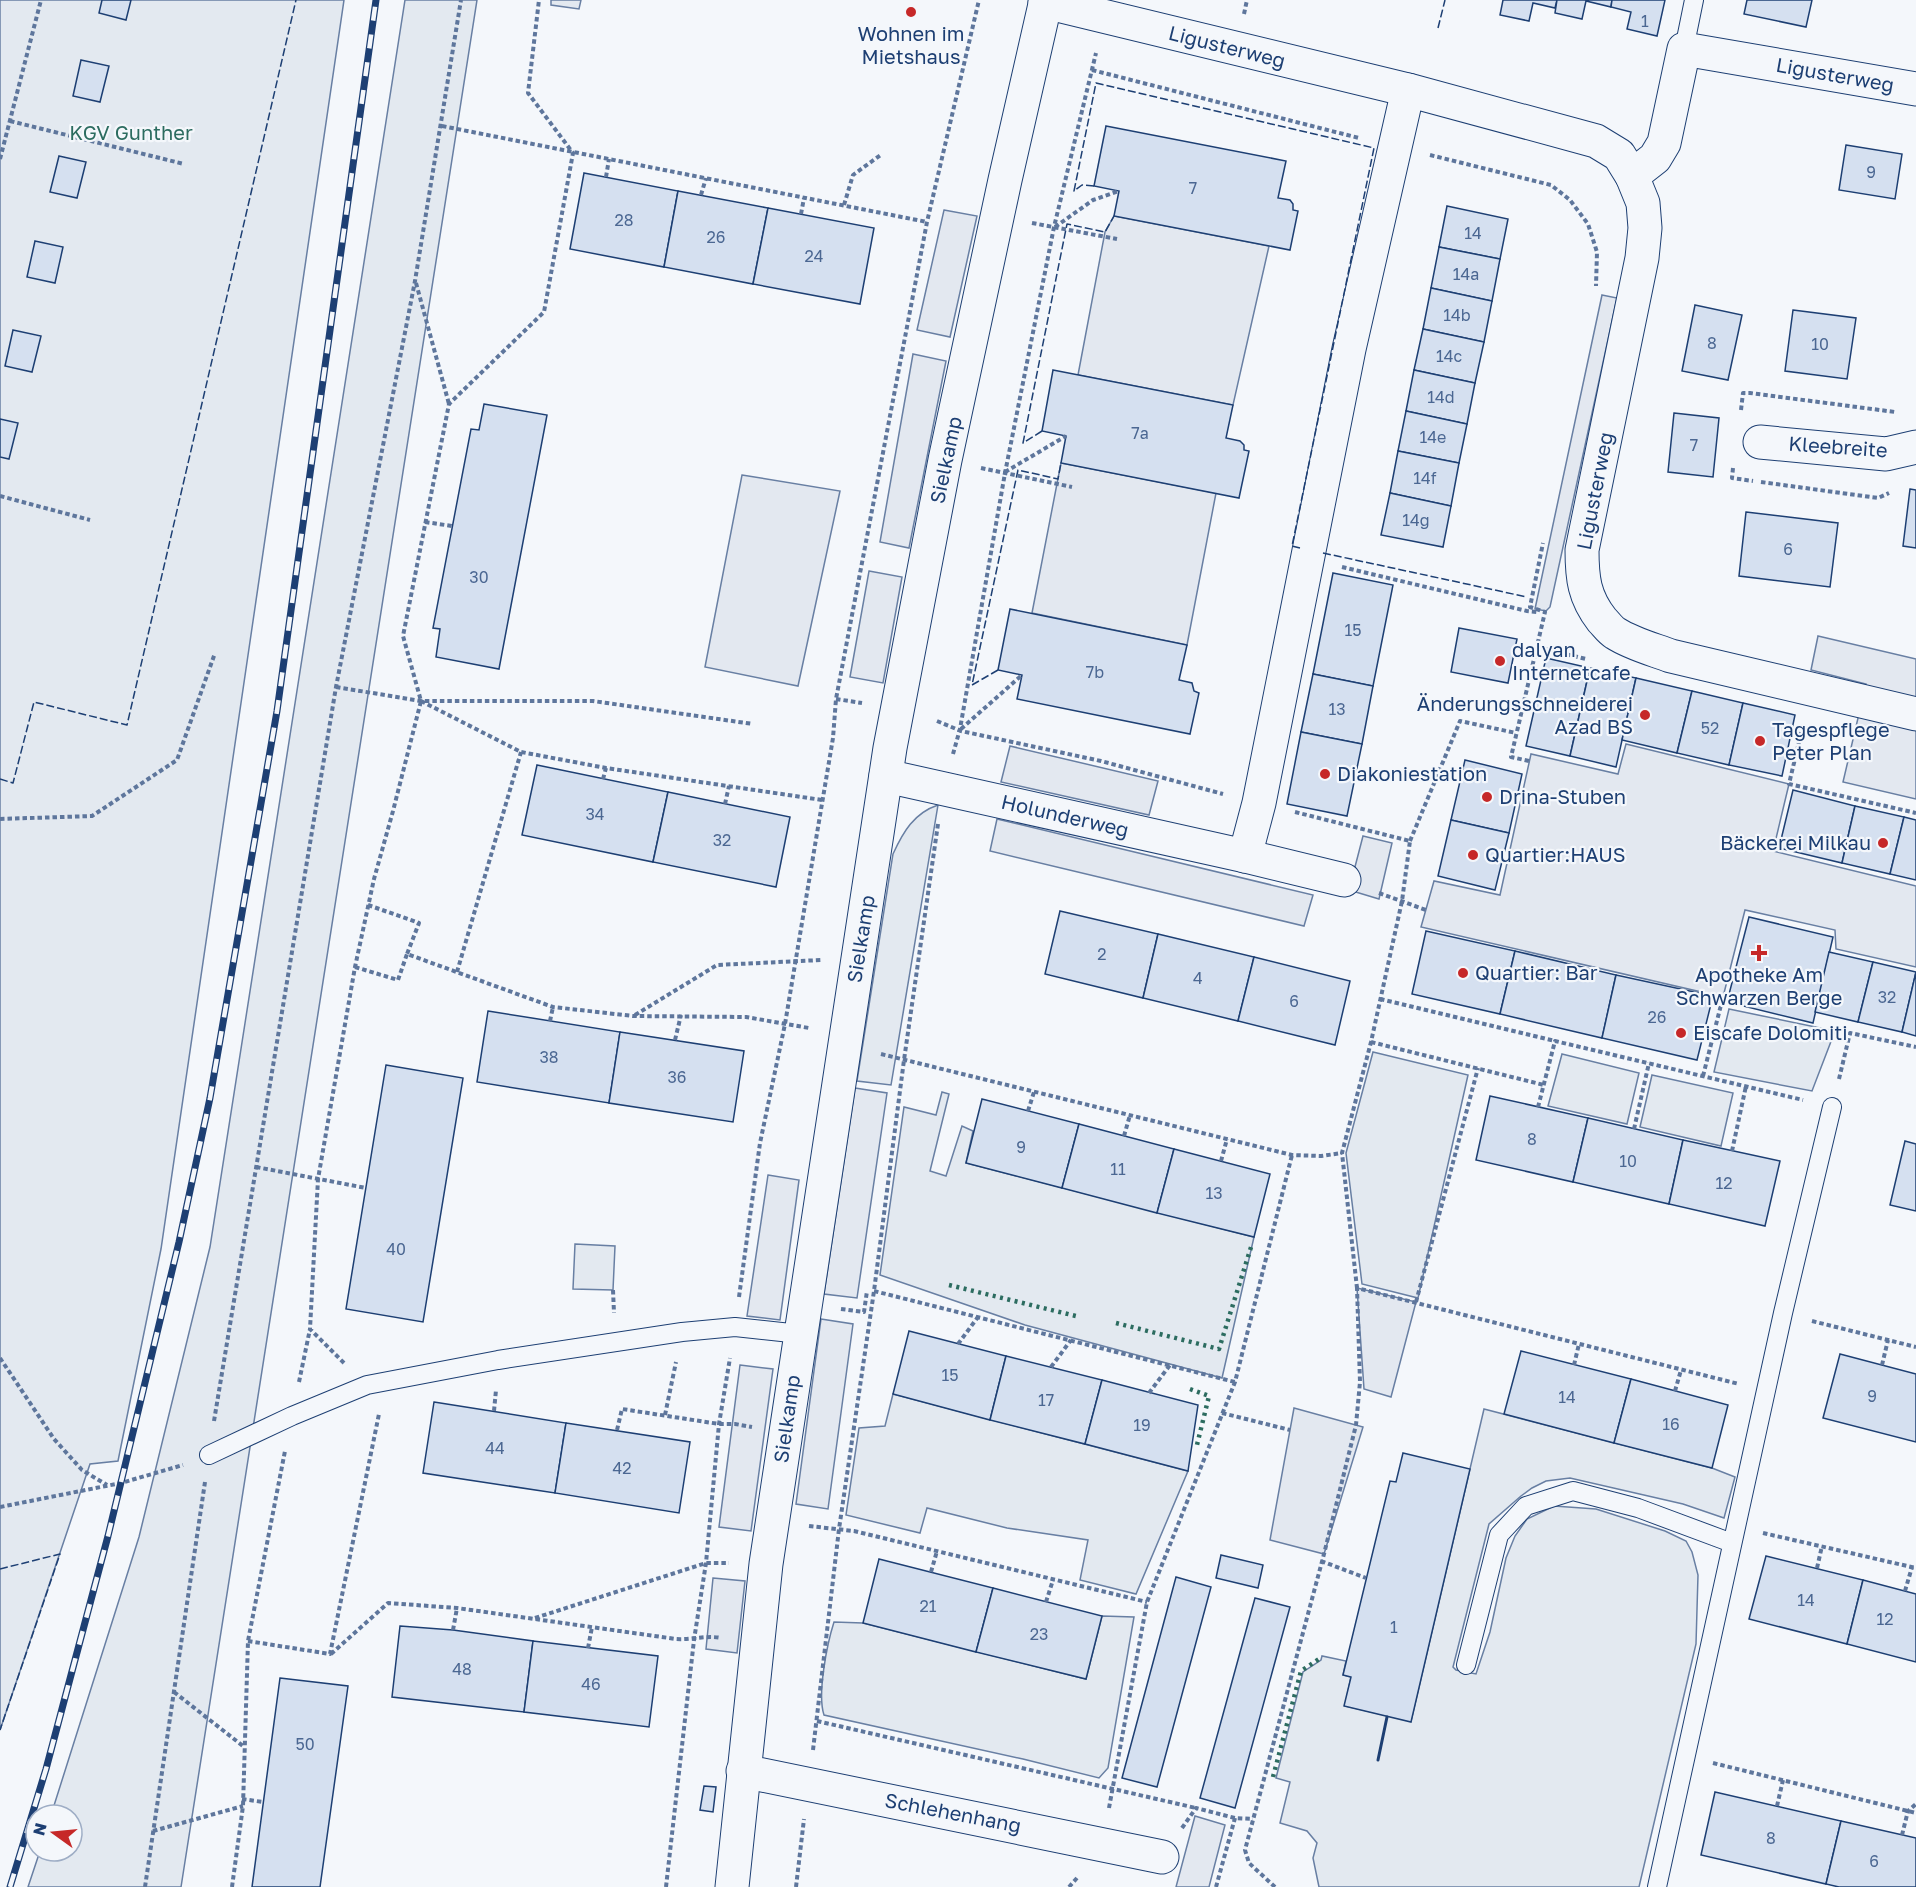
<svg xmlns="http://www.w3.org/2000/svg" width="1916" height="1887" viewBox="0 0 1916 1887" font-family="'Golos Text',sans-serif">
<rect width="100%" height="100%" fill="#f4f7fb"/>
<g fill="#e3e9f0" stroke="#687fa3" stroke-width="1.5">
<polygon points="0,0 344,0 161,1249 118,1461 90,1464 0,1730"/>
<polygon points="405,0 477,0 181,1887 28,1887 40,1851 72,1851 72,1815 51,1815 139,1537 210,1247"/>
<polygon points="551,0 581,0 579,9 551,5"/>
<path d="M938 805 891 1085 857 1081 893 854C903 832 914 813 938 805Z"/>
<polygon points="1729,1009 1835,1031 1812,1091 1714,1072"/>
<polygon points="1373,1052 1468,1075 1418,1298 1362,1284 1346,1153"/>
<polygon points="1562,1054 1639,1073 1627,1124 1548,1106"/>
<polygon points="1652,1075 1733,1093 1721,1146 1640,1127"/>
<polygon points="942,1092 949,1094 930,1171 946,1176 962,1126 973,1131 966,1163 1254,1237 1222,1378 1025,1325 880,1275 904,1107 936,1115"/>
<polygon points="575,1244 615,1246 613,1290 573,1289"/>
<polygon points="893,1394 1188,1471 1136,1594 1080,1580 1088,1540 1007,1528 927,1508 920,1533 846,1515 859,1428 885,1426"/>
<polygon points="1484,1409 1712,1468 1735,1477 1724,1518 1683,1504 1570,1478 1546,1481 1532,1488 1521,1496 1489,1524 1453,1667 1456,1670 1476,1674 1490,1632 1506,1558 1515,1536 1527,1519 1554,1506 1596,1509 1665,1531 1686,1541 1692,1552 1698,1575 1696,1644 1639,1887 1319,1887 1313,1858 1317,1843 1307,1831 1280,1823 1290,1782 1276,1778 1303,1672 1321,1660 1322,1656 1346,1661 1343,1675 1351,1677 1345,1706 1411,1721"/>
<path d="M1102 1616 1134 1617 1108 1768 1099 1778 1023 1759 824 1715C817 1694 827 1644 834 1622L863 1623 1086 1679Z"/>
</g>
<g fill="#e3e8f0" stroke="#687fa3" stroke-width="1.5">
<polygon points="944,210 977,216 950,337 917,330"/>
<polygon points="1114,216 1269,246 1233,405 1078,375 1105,232"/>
<polygon points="1602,295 1617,298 1550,607 1546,611 1535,609"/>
<polygon points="913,354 946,361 909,548 880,542"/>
<polygon points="1061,463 1216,493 1187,645 1032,613"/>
<polygon points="742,475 840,491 798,686 705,667"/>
<polygon points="869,571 902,577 883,683 850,677"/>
<polygon points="1818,636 1916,659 1916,799 1843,782 1866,684 1811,670"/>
<polygon points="1626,744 1789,784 1773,851 1916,886 1916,967 1836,949 1835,930 1745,910 1723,997 1421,927 1434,881 1500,895 1531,754 1618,774"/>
<polygon points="1010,746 1158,781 1149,815 1001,782"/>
<polygon points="997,819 1313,895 1304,926 990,851"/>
<polygon points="1363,836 1392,843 1379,899 1349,890"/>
<polygon points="855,1088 887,1093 857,1298 824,1294"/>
<polygon points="768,1175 799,1180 780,1320 747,1316"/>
<polygon points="1357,1288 1416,1302 1391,1397 1364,1389"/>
<polygon points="821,1319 853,1324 828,1509 796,1504"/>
<polygon points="740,1365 773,1369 751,1531 719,1527"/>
<polygon points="1294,1408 1363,1427 1324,1554 1270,1540"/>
<polygon points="713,1578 745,1581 737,1653 706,1649"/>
<polygon points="1195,1816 1225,1825 1209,1887 1176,1887"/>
</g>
<g fill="#d5e0f0" stroke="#1d3f73" stroke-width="1.5">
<polygon points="102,0 131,0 126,20 99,13"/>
<polygon points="1503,0 1557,0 1555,8 1533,3 1529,21 1500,15"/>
<polygon points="1557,0 1612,0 1611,7 1586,1 1582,19 1555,13"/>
<polygon points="1612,0 1665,0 1657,36 1627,29 1631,12 1611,7"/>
<polygon points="1747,0 1812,0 1806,27 1744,14"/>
<polygon points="81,60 109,66 100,102 73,96"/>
<polygon points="1106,126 1286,161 1278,198 1290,200 1293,204 1293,210 1298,211 1290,250 1114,216 1119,191 1094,186"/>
<polygon points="1846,145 1902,154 1895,199 1839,190"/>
<polygon points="59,156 86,162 77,198 50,192"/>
<polygon points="584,173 678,191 664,267 570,249"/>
<polygon points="678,191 768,208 753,284 664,267"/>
<polygon points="1447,206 1508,219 1500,259 1439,247"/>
<polygon points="768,208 874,228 860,304 753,284"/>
<polygon points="35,241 63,247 55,283 27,277"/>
<polygon points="1439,247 1500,259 1492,301 1431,288"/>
<polygon points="1431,288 1492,301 1484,342 1423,329"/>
<polygon points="1695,305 1742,315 1728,380 1682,371"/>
<polygon points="1793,310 1856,318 1847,379 1785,371"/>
<polygon points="1423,329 1484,342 1475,383 1414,370"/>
<polygon points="13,330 41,336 32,372 5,366"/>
<polygon points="1053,370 1233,405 1226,438 1240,441 1244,445 1244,450 1249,451 1239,498 1061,463 1066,436 1042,431"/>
<polygon points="1414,370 1475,383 1467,424 1406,411"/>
<polygon points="484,404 547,415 499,669 436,657 440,629 433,628 471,429 479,430"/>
<polygon points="1406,411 1467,424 1459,463 1398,451"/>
<polygon points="1674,413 1719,418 1713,477 1668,472"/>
<polygon points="0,419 18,423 9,459 0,457"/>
<polygon points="1398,451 1459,463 1451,506 1390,493"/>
<polygon points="1910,489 1916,490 1916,548 1903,546"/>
<polygon points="1390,493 1451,506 1443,547 1381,535"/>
<polygon points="1746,512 1838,523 1830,587 1739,576"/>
<polygon points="1333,573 1393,585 1373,686 1313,674"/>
<polygon points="1010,609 1187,645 1179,680 1192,683 1194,691 1199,693 1190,734 1017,699 1022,675 998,670"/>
<polygon points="1459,628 1517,639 1508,683 1451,672"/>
<polygon points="1546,658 1590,668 1570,756 1526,746"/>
<polygon points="1590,668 1636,678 1616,767 1570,756"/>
<polygon points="1313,674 1373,686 1362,744 1301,732"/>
<polygon points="1636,678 1692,691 1677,753 1622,740"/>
<polygon points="1692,691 1743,703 1729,765 1677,753"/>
<polygon points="1743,703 1795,715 1782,776 1729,765"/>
<polygon points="1301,732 1362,744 1347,816 1287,804"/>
<polygon points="1465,760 1522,774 1509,833 1451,820"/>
<polygon points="537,765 668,792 653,862 522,835"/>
<polygon points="1793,790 1855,806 1842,863 1779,848"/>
<polygon points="668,792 790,817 776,887 653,862"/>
<polygon points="1855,806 1904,817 1890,874 1842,863"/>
<polygon points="1904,817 1916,820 1916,880 1890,874"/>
<polygon points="1451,820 1509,833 1495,890 1438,876"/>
<polygon points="1060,911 1158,934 1143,998 1045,974"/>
<polygon points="1749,917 1833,937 1813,1023 1727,1002"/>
<polygon points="1426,931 1515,951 1500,1014 1412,994"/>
<polygon points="1158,934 1254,957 1238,1021 1143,998"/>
<polygon points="1515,951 1616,975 1602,1038 1500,1014"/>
<polygon points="1829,952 1873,962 1858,1022 1815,1012"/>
<polygon points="1254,957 1350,981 1335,1045 1238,1021"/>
<polygon points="1873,962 1916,972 1902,1032 1858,1022"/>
<polygon points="1916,972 1916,1036 1902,1032"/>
<polygon points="1616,975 1713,996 1697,1060 1602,1038"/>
<polygon points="488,1011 620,1032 609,1103 477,1082"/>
<polygon points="620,1032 744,1051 733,1122 609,1103"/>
<polygon points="386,1065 463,1078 423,1322 346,1309"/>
<polygon points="1490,1096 1588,1118 1573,1182 1476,1160"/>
<polygon points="982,1099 1079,1124 1062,1188 966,1163"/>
<polygon points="1588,1118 1683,1140 1669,1204 1573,1182"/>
<polygon points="1079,1124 1174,1149 1157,1213 1062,1188"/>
<polygon points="1683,1140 1780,1161 1765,1226 1669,1204"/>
<polygon points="1905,1141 1916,1144 1916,1211 1890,1205"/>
<polygon points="1174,1149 1270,1174 1254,1237 1157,1213"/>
<polygon points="909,1331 1006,1356 990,1420 893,1394"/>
<polygon points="1521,1351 1631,1379 1614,1443 1504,1414"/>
<polygon points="1840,1354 1916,1374 1916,1442 1823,1418"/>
<polygon points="1006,1356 1102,1380 1085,1444 990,1420"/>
<polygon points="1631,1379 1728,1405 1712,1468 1614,1443"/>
<polygon points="1102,1380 1198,1405 1188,1471 1085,1444"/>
<polygon points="434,1402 566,1423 555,1493 423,1473"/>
<polygon points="566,1423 690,1442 679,1513 555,1493"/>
<polygon points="1403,1453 1470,1469 1411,1722 1344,1706 1351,1677 1343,1675 1390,1481 1396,1482"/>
<polygon points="1221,1555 1263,1565 1258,1588 1216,1578"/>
<polygon points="1766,1556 1863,1580 1847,1644 1749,1619"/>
<polygon points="879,1559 993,1588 976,1652 863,1623"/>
<polygon points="1176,1577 1211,1587 1157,1787 1122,1778"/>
<polygon points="1863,1580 1916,1594 1916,1662 1847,1644"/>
<polygon points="993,1588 1102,1616 1086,1679 976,1652"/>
<polygon points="1255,1598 1290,1607 1235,1808 1200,1798"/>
<polygon points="400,1626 453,1630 533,1641 524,1712 392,1697"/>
<polygon points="533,1641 658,1656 649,1727 524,1712"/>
<polygon points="280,1678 348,1686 320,1887 252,1887"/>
<polygon points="704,1786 716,1787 713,1812 700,1810"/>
<polygon points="1715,1792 1841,1821 1826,1884 1701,1855"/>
<polygon points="1841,1821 1916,1838 1916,1887 1839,1887 1826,1884"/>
</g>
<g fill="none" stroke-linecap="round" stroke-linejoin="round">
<defs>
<g id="lane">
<polyline points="1684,49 1694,0"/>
<polyline points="209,1455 292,1416 367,1385 498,1360 682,1332 735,1327 800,1334"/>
<polyline points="1466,1665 1499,1535 1526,1506 1573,1491 1638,1508 1732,1543"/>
<polyline points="1657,1887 1783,1313 1832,1107"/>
</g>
<g id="street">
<path d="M1045 2 1408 90 1596 141 1619 155 1632 176 1643 203 1645 228 1642 258 1582 550C1582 578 1584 597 1602 620 1606 624 1610 630 1615 633 1632 644 1652 649 1671 656L1916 714"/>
<polyline points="1632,176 1655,158 1664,143 1684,49 1916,89"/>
<polyline points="1760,442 1886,454 1916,447"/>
<polyline points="886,776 1245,856 1344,880"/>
<polyline points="1245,856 1259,803 1349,349 1408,90"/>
<polyline points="743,1771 1162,1857"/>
<polyline points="732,1887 766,1564 890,748 945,460 1005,180 1046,0"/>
</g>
</defs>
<use href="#lane" stroke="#1d3f73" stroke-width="20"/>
<use href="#street" stroke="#1d3f73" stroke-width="35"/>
<g stroke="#5e769c" stroke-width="4" stroke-dasharray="4.5 3" stroke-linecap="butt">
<polyline points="1244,14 1247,0"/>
<polyline points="1092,70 1359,138"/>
<polyline points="10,121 184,164"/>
<polyline points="442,126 927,222"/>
<polyline points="1430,155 1551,185 1570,200 1588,224 1597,252 1596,286"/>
<polyline points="0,159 41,0"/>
<polyline points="606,177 609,159"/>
<polyline points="701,195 706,178"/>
<polyline points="844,205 853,175 882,154"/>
<polyline points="801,214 804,198"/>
<polyline points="1032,223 1117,239"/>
<polyline points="1055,227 1093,200 1119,191"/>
<polyline points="416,283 449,404"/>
<polyline points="1741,410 1743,393 1750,393 1895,412"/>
<polyline points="981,468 1072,487"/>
<polyline points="1733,468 1732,478 1753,481"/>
<polyline points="1005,472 1066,436"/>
<polyline points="1761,482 1878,498 1889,493"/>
<polyline points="0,496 90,520"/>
<polyline points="425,522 452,526"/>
<polyline points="1342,567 1527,611 1537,612"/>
<polyline points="1537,647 1586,659"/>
<polyline points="336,687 421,701 593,701 753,724"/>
<polyline points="836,699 862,703"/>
<polyline points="421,701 521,752 606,768 822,800"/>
<polyline points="937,721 961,731 1101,761 1223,794"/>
<polyline points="1803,725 1789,784 1916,813"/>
<polyline points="961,729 1022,675"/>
<polyline points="953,754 960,729 1005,473 1054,227 1096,53"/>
<polyline points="1529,761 1511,757 1545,612 1530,607 1543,543"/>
<polyline points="603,779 606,768"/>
<polyline points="725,804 729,786"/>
<polyline points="1295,812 1410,841 1402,901 1371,1042 1342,1153 1357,1288"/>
<polyline points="0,819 92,816 177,760 215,653"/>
<polyline points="1410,841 1460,721 1516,733"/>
<polyline points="1379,893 1426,910"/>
<polyline points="368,905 419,923 407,954"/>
<polyline points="355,967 398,980 407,954 553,1007 633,1016 746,1017 809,1028"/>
<polyline points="457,972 521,752"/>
<polyline points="1380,999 1555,1041"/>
<polyline points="635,1015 717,965 821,960"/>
<polyline points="550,1021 553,1007"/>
<polyline points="675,1040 681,1015"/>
<polyline points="1371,1042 1544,1085"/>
<polyline points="881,1054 1292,1155 1321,1156 1342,1153"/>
<polyline points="1703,1076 1723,997"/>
<polyline points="1839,1079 1850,1033 1916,1047"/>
<polyline points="1538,1107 1555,1041 1803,1100"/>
<polyline points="1028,1111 1034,1092"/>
<polyline points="1634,1129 1649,1063"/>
<polyline points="1124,1136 1130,1115"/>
<polyline points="1732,1151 1746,1086"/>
<polyline points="1221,1161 1227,1139"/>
<polyline points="256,1167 366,1188"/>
<polyline points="613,1290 614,1313"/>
<polyline points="874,1291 1235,1382"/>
<polyline points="739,1297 760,1143 785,1024 833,738 836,699 927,222 979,0"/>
<polyline points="1416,1302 1478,1068"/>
<polyline points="841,1309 864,1312 867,1291"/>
<polyline points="1812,1321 1916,1347"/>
<polyline points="958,1344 978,1317"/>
<polyline points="0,1358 54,1439 82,1470 107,1485"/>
<polyline points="344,1363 310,1329 318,1179 355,967 374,879 393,811 421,701 403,636 449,404 544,312 573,153 528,93 539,0"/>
<polyline points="1574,1365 1579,1344"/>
<polyline points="1882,1365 1888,1340"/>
<polyline points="1051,1367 1071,1340"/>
<polyline points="299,1382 310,1329"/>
<polyline points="1675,1391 1681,1370"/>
<polyline points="1149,1393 1170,1365"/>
<polyline points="494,1411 496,1390"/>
<polyline points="1222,1413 1290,1430"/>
<polyline points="665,1415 676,1362"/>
<polyline points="214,1421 336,687 415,281 461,0"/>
<polyline points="617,1430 622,1409 719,1424 735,1424 752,1427"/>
<polyline points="0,1507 121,1483 183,1465"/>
<polyline points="809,1526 854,1531 1147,1602"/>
<polyline points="1763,1533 1916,1568"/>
<polyline points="1321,1561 1366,1578"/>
<polyline points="1817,1568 1822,1546"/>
<polyline points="931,1572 937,1551"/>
<polyline points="1905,1591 1912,1567"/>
<polyline points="1046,1602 1053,1580"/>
<polyline points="535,1618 706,1563 729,1563"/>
<polyline points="453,1630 457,1608"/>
<polyline points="248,1641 330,1654 379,1414"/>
<polyline points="588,1648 592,1627"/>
<path d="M331 1654 388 1603 457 1608 676 1639C692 1640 706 1635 721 1638"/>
<polyline points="174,1692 243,1746"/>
<polyline points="817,1721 1196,1808"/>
<polyline points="813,1750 839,1529 874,1291 904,1060 938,824"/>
<polyline points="1713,1763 1916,1813"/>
<polyline points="242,1799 263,1802"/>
<polyline points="1777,1806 1783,1780"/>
<polyline points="1109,1808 1147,1602 1235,1382 1292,1155"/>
<polyline points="1182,1828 1196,1808 1235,1818 1253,1819"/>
<polyline points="153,1831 243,1806"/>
<polyline points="1902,1835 1908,1811 1916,1804"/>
<polyline points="145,1887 205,1482"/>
<polyline points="232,1887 243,1806 248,1641 285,1451"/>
<polyline points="666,1887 694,1640 706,1563 719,1424 730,1358"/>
<polyline points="796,1887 804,1819"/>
<polyline points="1069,1887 1077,1878"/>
<polyline points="1216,1887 1235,1818"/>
<polyline points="1275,1887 1249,1863 1245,1850 1324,1554 1356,1425 1360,1382 1357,1288 1739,1384"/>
</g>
<use href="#lane" stroke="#f4f7fb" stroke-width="18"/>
<use href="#street" stroke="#f4f7fb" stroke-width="33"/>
<defs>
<polyline id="rail" points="10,1887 46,1769 108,1536 179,1242 210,1098 277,711 376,0"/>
</defs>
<use href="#rail" stroke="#1d3f73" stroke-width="7"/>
<use href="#rail" stroke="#f4f7fb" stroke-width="4.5" stroke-dasharray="14" stroke-linecap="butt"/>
<g stroke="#2c6c60" stroke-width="4.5" stroke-dasharray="3 4.5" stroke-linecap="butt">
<polyline points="949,1285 1080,1317"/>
<polyline points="1116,1323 1219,1349 1252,1244"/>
<polyline points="1190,1389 1209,1396 1196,1449"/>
<polyline points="1273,1777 1301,1671 1319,1659"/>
</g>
<g stroke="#1d3f73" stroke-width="1.5" stroke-dasharray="8 3" stroke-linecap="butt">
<polyline points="1438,28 1445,0"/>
<polyline points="1094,186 1082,185 1074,191 1096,83 1374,148 1292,546 1300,548"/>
<polyline points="1042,431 1023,443 1067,224 1105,232 1114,216"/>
<polyline points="1323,553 1527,597"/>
<polyline points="998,670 972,685 1018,470 1058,479 1061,463"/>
<polyline points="0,779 13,783 34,702 127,725 296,0"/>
<polyline points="0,1569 60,1554 0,1730"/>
</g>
<polyline stroke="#1d3f73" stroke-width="3" points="1378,1760 1387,1717"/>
</g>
<g fill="#c62828" stroke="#f4f7fb" stroke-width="2">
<circle cx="911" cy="12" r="6"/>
<circle cx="1500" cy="661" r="6"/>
<circle cx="1645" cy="715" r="6"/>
<circle cx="1760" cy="741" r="6"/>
<circle cx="1325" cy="774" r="6"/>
<circle cx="1487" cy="797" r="6"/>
<circle cx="1883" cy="843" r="6"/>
<circle cx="1473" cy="855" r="6"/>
<path d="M1756 944h6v6h6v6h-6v6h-6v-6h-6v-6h6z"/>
<circle cx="1463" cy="973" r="6"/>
<circle cx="1681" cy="1033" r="6"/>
</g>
<g text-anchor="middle" stroke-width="4.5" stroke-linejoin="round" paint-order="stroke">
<g font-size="16" fill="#4b6792">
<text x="1645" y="27">1</text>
<text x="1871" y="178">9</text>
<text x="1193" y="194">7</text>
<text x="624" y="226">28</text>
<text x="1473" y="239">14</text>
<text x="716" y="243">26</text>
<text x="814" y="262">24</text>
<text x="1466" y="280">14a</text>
<text x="1457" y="321">14b</text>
<text x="1712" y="349">8</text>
<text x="1820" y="350">10</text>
<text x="1449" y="362">14c</text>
<text x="1441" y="403">14d</text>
<text x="1140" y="439">7a</text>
<text x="1433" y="443">14e</text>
<text x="1694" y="451">7</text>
<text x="1425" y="484">14f</text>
<text x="1416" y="526">14g</text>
<text x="1788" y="555">6</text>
<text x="479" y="583">30</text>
<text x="1353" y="636">15</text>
<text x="1095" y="678">7b</text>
<text x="1337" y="715">13</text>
<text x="1710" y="734">52</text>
<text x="595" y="820">34</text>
<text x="722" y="846">32</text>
<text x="1102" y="960">2</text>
<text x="1198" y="984">4</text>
<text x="1887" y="1003">32</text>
<text x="1294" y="1007">6</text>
<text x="1657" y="1023">26</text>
<text x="549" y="1063">38</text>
<text x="677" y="1083">36</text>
<text x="1532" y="1145">8</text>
<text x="1021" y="1153">9</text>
<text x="1628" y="1167">10</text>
<text x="1118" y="1175">11</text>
<text x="1724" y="1189">12</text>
<text x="1214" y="1199">13</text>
<text x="396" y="1255">40</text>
<text x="950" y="1381">15</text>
<text x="1872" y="1402">9</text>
<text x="1567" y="1403">14</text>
<text x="1046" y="1406">17</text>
<text x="1671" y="1430">16</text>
<text x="1142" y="1431">19</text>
<text x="495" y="1454">44</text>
<text x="622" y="1474">42</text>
<text x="1806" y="1606">14</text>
<text x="928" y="1612">21</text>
<text x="1885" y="1625">12</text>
<text x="1394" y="1633">1</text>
<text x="1039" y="1640">23</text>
<text x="462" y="1675">48</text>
<text x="591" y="1690">46</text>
<text x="305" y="1750">50</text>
<text x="1771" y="1844">8</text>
<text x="1874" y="1867">6</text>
</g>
<g font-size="20" fill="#1d3f73" stroke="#f4f7fb" text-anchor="start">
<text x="911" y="41" text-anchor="middle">Wohnen im<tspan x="911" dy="23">Mietshaus</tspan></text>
<text x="1512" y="657">dalyan<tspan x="1512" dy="23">Internetcafe</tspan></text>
<text x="1633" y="711" text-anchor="end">Änderungsschneiderei<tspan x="1633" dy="23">Azad BS</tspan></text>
<text x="1772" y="737">Tagespflege<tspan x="1772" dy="23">Peter Plan</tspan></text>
<text x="1337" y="781">Diakoniestation</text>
<text x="1499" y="804">Drina-Stuben</text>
<text x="1871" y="850" text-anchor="end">Bäckerei Milkau</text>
<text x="1485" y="862">Quartier:HAUS</text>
<text x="1475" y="980">Quartier: Bar</text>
<text x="1759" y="982" text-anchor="middle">Apotheke Am<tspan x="1759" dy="23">Schwarzen Berge</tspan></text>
<text x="1693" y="1040">Eiscafe Dolomiti</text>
</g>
<g font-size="20" fill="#1d3f73" stroke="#f4f7fb">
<text transform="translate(1227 47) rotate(14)" y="7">Ligusterweg</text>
<text transform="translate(1835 75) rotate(10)" y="7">Ligusterweg</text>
<text transform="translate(1838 447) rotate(4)" y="7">Kleebreite</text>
<text transform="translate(946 460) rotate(-78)" y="7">Sielkamp</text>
<text transform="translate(1595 491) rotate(-79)" y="7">Ligusterweg</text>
<text transform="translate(1065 816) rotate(13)" y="7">Holunderweg</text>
<text transform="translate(861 939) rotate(-81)" y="7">Sielkamp</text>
<text transform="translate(787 1419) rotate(-82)" y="7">Sielkamp</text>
<text transform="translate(953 1813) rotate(11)" y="7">Schlehenhang</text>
</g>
<g font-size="20" fill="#2c6c60" stroke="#f4f7fb">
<text x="131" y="140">KGV Gunther</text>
</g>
</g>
<g transform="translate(54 1833) rotate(285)"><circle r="28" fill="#f4f7fb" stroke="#9eadc5" stroke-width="1.5"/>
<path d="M0-4.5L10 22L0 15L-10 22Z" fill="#c62828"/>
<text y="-9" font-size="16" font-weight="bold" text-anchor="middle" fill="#1d3f73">N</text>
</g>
</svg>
